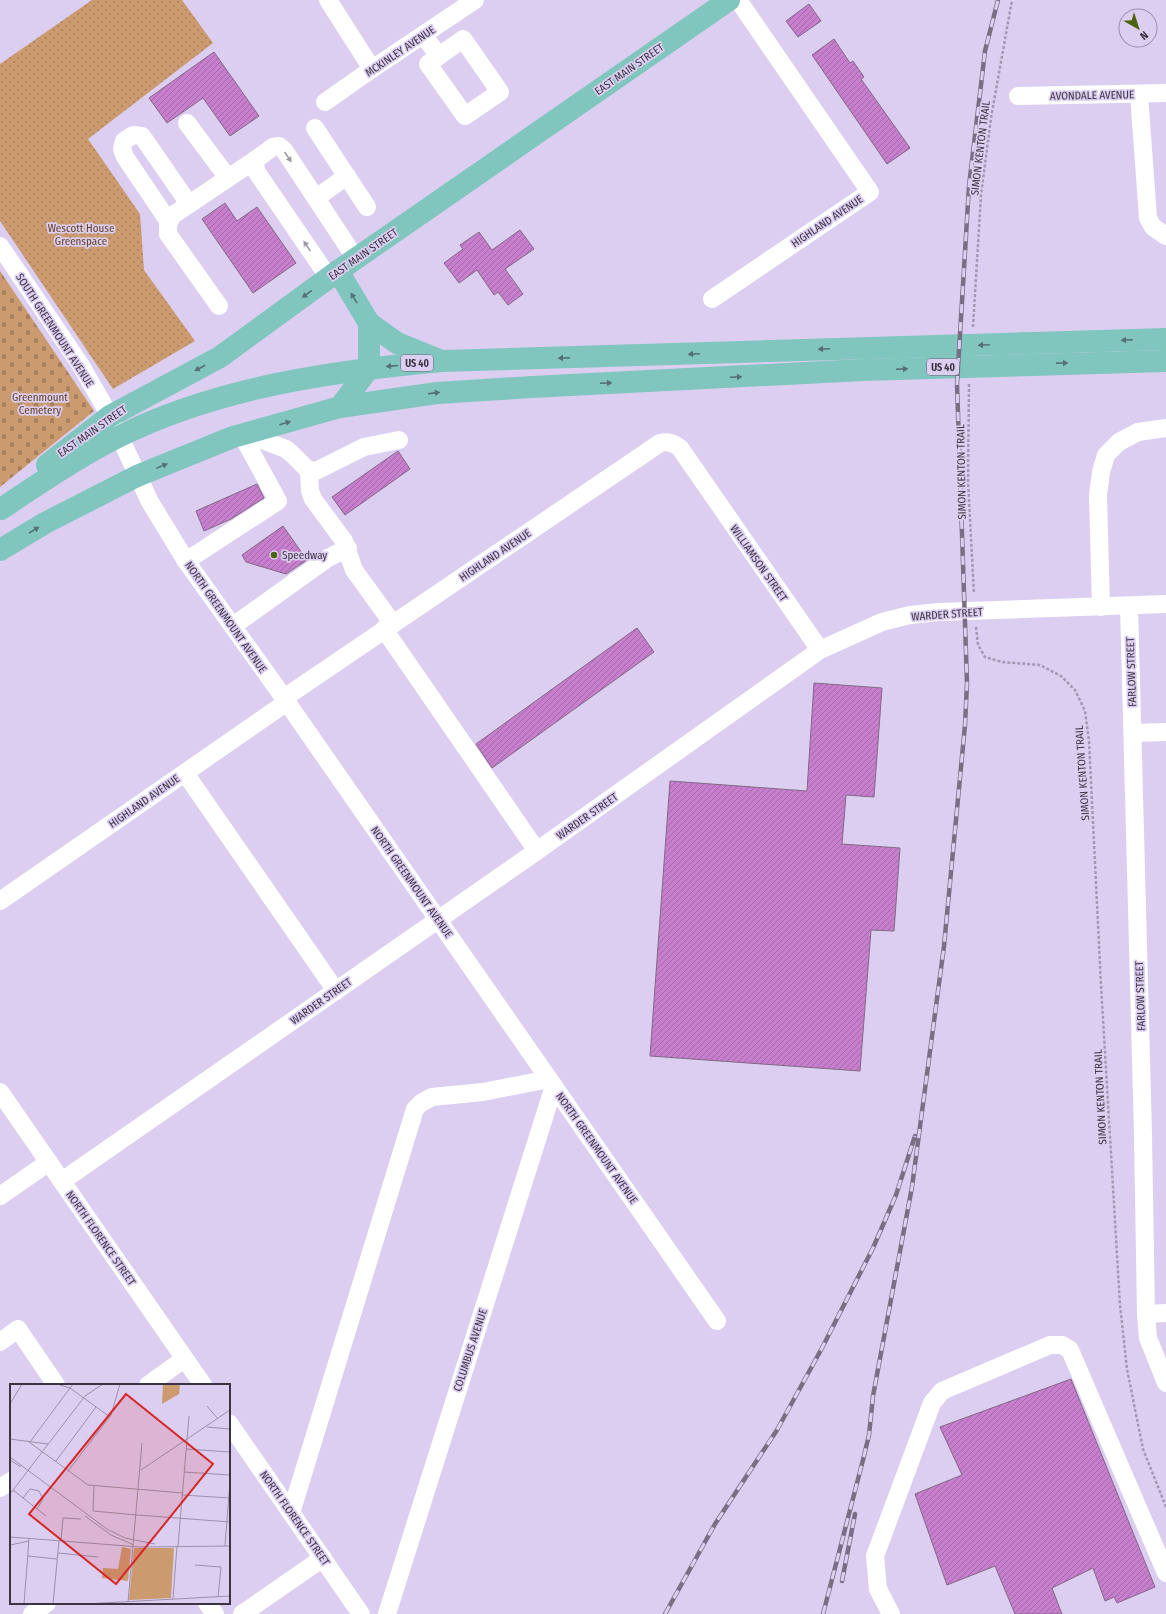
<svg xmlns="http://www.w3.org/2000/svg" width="1166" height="1614" viewBox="0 0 1166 1614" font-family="'Fira Sans Condensed',sans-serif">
<defs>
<pattern id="cemetery-stones" width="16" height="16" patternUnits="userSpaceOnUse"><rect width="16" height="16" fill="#cb9b6f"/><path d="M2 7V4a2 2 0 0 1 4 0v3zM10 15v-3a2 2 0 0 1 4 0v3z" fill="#a67f5d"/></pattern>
<pattern id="park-dots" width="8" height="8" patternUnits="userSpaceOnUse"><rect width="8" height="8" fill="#cb9b6f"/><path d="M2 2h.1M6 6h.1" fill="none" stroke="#a67f5d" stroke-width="1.8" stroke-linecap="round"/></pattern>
<pattern id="building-hatch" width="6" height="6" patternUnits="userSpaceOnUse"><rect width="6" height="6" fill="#c67ecd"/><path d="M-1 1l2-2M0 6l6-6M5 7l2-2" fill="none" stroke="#a268a8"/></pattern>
</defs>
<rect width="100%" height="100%" fill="#dccef1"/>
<polygon fill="url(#cemetery-stones)" points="0,271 94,411 0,487"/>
<polygon fill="url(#park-dots)" points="92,0 182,0 213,43 88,139 140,214 144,270 195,341 113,389 0,221 0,64"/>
<g fill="url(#building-hatch)" stroke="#816983">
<polygon points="809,4 821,21 798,37 786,21"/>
<polygon points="834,39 850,63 853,61 864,77 861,79 910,148 887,164 812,55"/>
<polygon points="214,52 259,116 230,136 203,98 167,123 149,98"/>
<polygon points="225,203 237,221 257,207 296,263 253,293 202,219"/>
<polygon points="520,230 534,249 505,269 523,294 508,305 498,292 494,295 477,270 459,283 444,263 463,249 460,245 479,232 492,250"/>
<polygon points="398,451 410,469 345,515 332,497"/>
<polygon points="257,484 264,498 231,519 204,531 196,511"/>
<polygon points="283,526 307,560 286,574 246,562 242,555"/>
<polygon points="637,628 654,652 492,768 476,744"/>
<polygon points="814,683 882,688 874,797 846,795 842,844 900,848 894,931 871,930 860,1071 650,1056 670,781 807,791"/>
<polygon points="1071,1379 1155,1587 1117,1603 1114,1597 1105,1601 1093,1568 1052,1588 1062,1614 1015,1614 995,1566 947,1585 915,1494 962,1475 940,1427"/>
</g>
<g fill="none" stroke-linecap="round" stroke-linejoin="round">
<g stroke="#a398b4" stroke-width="2.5" stroke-dasharray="3 2" stroke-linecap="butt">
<polyline points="973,327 981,195 991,118 1012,0"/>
<polyline points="969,384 968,481 974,594"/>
<polyline points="976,627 978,645 985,657 1002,662 1040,665 1061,676 1075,690 1085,711 1089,741 1101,985 1120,1305 1127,1369 1143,1449 1166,1507"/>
</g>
<g stroke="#fff" stroke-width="18">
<polyline points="328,0 372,69"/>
<polyline points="423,35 439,56 428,64 465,116 500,92 463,39 439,56"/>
<polyline points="1139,94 1148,218 1153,227 1166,236"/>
<polyline points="1018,96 1166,93"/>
<polyline points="325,102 372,69 475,0"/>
<polyline points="187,123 228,178"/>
<polyline points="315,128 367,207"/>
<polyline points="316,198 347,176"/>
<polyline points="169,222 125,157 122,149 124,141 133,135 142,136 189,204"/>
<polyline points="0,246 80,364 110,416 150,502 186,561 284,698 717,1321"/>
<polyline points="329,278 256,171 255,160 273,147 279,146 284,150 356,259"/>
<polyline points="712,299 870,192 738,0"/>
<polyline points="219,306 168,234 168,224 173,215 255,160"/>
<polyline points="246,434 286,449 292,454 308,470 316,471 364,447 399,440"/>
<polyline points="309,471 310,491 313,499 344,541 354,570 393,624"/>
<polyline points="186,561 278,501 242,435"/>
<polyline points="1129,606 1143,1135 1146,1314 1148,1338 1166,1383"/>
<polyline points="1101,607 1098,495 1101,472 1106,455 1119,442 1138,432 1166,428"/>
<polyline points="233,626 328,558 348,548"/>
<polyline points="384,629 537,851"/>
<path d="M284 698 660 443C669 441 673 443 680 448L820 650"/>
<polyline points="1133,733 1166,732"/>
<polyline points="185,773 336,991"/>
<polyline points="0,901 287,702"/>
<polyline points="0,1092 203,1385"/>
<polyline points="62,1181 524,860 820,650 882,622 910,615 939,612 1166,604"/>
<polyline points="0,1196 49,1162"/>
<polyline points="1146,1314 1166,1313"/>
<polyline points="0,1342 18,1329 56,1385"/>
<polyline points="148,1385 184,1359"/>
<polyline points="229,1423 361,1614"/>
<polyline points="0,1488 11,1481"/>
<polyline points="291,1513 415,1109 421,1103 432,1097 483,1092 549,1079"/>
<polyline points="207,1603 215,1614"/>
<polyline points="32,1614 47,1603"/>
<polyline points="242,1614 323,1558"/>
<polyline points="387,1614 554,1086"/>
<polyline points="891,1614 878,1589 875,1556 932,1403 942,1391 1050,1345 1062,1345 1070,1350 1166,1573"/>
</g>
<g stroke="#80c6be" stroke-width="22">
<polyline points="338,271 369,323 369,368 340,407"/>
<polyline points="369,323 397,343 439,360"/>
<polyline points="47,465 110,416 220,357 338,271 729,0"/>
<path d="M1 509C40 483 78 457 120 436 219 387 333 371 442 361L1166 339"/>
<polyline points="0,550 45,523 137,476 233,437 340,407 437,393 532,387 863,370 1166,361"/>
</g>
<defs>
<g id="rail">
<polyline points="842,1581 855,1514"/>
<polyline points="665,1614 715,1524 777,1430 822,1348 873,1248 896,1195 915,1136"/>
<polyline points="823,1614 863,1460 869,1435 873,1396 912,1187 944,946 965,725 967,683 957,384 969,186 985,51 998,0"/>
</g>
</defs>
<use href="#rail" stroke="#786f85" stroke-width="4.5"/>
<use href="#rail" stroke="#dccef1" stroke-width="3" stroke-dasharray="9" stroke-linecap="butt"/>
</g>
<defs><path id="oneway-solid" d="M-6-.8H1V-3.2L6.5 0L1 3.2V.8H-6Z"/></defs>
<g fill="#9c9aa0">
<use href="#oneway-solid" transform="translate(288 157) rotate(56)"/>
<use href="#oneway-solid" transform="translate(307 246) rotate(-124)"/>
</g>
<g fill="#566e74">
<use href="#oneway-solid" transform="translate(307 294) rotate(144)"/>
<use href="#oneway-solid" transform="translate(354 298) rotate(-121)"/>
<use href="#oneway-solid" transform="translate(1127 340) rotate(178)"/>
<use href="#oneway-solid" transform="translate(984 345) rotate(178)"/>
<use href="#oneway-solid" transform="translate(824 349) rotate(178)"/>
<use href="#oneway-solid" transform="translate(694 354) rotate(178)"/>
<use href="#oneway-solid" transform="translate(564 358) rotate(178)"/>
<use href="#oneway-solid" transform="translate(1062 363) rotate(-1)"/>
<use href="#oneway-solid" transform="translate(392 366) rotate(175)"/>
<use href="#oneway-solid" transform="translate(200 368) rotate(152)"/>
<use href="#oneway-solid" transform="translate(902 369) rotate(-2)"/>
<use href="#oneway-solid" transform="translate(736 377) rotate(-3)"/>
<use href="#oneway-solid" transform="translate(606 383) rotate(-3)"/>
<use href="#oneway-solid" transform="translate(434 393) rotate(-7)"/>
<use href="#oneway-solid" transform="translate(285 423) rotate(-16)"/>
<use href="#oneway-solid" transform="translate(162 466) rotate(-22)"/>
<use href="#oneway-solid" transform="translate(34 530) rotate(-31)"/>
</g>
<circle fill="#4e6310" stroke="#dccef1" stroke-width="1.5" cx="274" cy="555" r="4"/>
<g text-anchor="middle" stroke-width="3.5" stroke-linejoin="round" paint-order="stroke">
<g fill="#dccef1" stroke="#6b6276" stroke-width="1">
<rect x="401" y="355" width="32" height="16" rx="3"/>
<rect x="927" y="359" width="32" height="16" rx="3"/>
</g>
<g font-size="10" font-weight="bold" fill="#3a3442">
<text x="417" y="367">US 40</text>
<text x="943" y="371">US 40</text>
</g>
<g font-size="11" fill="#3a3442" stroke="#dccef1">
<text transform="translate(400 51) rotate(-34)" y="4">MCKINLEY AVENUE</text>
<text transform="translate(629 69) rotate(-35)" y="4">EAST MAIN STREET</text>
<text transform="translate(1092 95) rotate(-1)" y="4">AVONDALE AVENUE</text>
<text transform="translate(980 148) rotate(-83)" y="4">SIMON KENTON TRAIL</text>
<text transform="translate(827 221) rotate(-34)" y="4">HIGHLAND AVENUE</text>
<text transform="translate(363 254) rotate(-35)" y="4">EAST MAIN STREET</text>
<text transform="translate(55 330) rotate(57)" y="4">SOUTH GREENMOUNT AVENUE</text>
<text transform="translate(92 431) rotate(-35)" y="4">EAST MAIN STREET</text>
<text transform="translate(961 472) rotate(-91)" y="4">SIMON KENTON TRAIL</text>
<text transform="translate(495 555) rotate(-34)" y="4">HIGHLAND AVENUE</text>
<text transform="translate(759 563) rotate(55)" y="4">WILLIAMSON STREET</text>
<text transform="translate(947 614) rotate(-4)" y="4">WARDER STREET</text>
<text transform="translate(226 617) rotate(55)" y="4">NORTH GREENMOUNT AVENUE</text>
<text transform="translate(1131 672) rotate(-92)" y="4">FARLOW STREET</text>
<text transform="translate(1082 773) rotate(-94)" y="4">SIMON KENTON TRAIL</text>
<text transform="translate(144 801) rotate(-35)" y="4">HIGHLAND AVENUE</text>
<text transform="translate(587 816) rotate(-35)" y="4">WARDER STREET</text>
<text transform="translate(412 882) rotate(55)" y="4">NORTH GREENMOUNT AVENUE</text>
<text transform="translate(1140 996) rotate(-92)" y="4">FARLOW STREET</text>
<text transform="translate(321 1001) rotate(-35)" y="4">WARDER STREET</text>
<text transform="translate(1100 1097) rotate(-93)" y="4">SIMON KENTON TRAIL</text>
<text transform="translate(597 1148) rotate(55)" y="4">NORTH GREENMOUNT AVENUE</text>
<text transform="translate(101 1238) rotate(55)" y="4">NORTH FLORENCE STREET</text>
<text transform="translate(470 1350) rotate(-72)" y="4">COLUMBUS AVENUE</text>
<text transform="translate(295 1518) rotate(55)" y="4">NORTH FLORENCE STREET</text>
</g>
<g font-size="11" fill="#644221" stroke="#dccef1">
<text x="81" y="232">Wescott House<tspan x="81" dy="13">Greenspace</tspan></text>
<text x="40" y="401">Greenmount<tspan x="40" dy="13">Cemetery</tspan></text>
</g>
<g font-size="11" fill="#3a3442" stroke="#dccef1" text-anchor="start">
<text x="282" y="559">Speedway</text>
</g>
</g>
<g transform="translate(10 1384)">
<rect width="220" height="220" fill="#dccef1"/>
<path d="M153 0H170L169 10 152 20ZM124 164H164L161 214 119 216Z" fill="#cb9b6f"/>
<path d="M112 163 121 165 118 197 92 194 93 184 108 185Z" fill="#cb9b6f"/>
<path fill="none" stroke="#9b90ab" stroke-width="1" d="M47 0 60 4 100 33M0 20 12 0M197 22 208 35M197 43 220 45M0 55 38 60M19 58 78 101 173 109M20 58 63 0M176 65 220 68M0 73 97 145 115 154 145 160M0 76 11 83M46 77 86 23M131 86 220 26M58 87 101 31 110 0M174 88 220 91M84 102 83 127 127 131M3 106 36 132M0 110 75 12 93 0M172 111 220 114M13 114 20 105 29 107 33 115 27 125M127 131 220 138M75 132 101 151 124 161M0 153 130 163 220 162M51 156 53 134 71 135M0 161 19 157M168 162 179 32M215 162 220 97M48 169 88 173M18 172 47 175M185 181 211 183 208 213M163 215 167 162M118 218 132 59M14 220 19 155M43 220 49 157M74 220 220 212"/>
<path fill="#d62828" fill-opacity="0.15" stroke="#d62828" stroke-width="2" d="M116 10 203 80 106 200 19 130Z"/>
<rect width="220" height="220" fill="none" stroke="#3a3442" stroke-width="2"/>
</g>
<g transform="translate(1138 28) rotate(141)"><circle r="19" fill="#dccef1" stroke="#9b90ab"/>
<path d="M0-3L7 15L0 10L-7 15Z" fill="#4e6310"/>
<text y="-6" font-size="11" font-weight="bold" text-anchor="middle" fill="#3a3442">N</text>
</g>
</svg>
